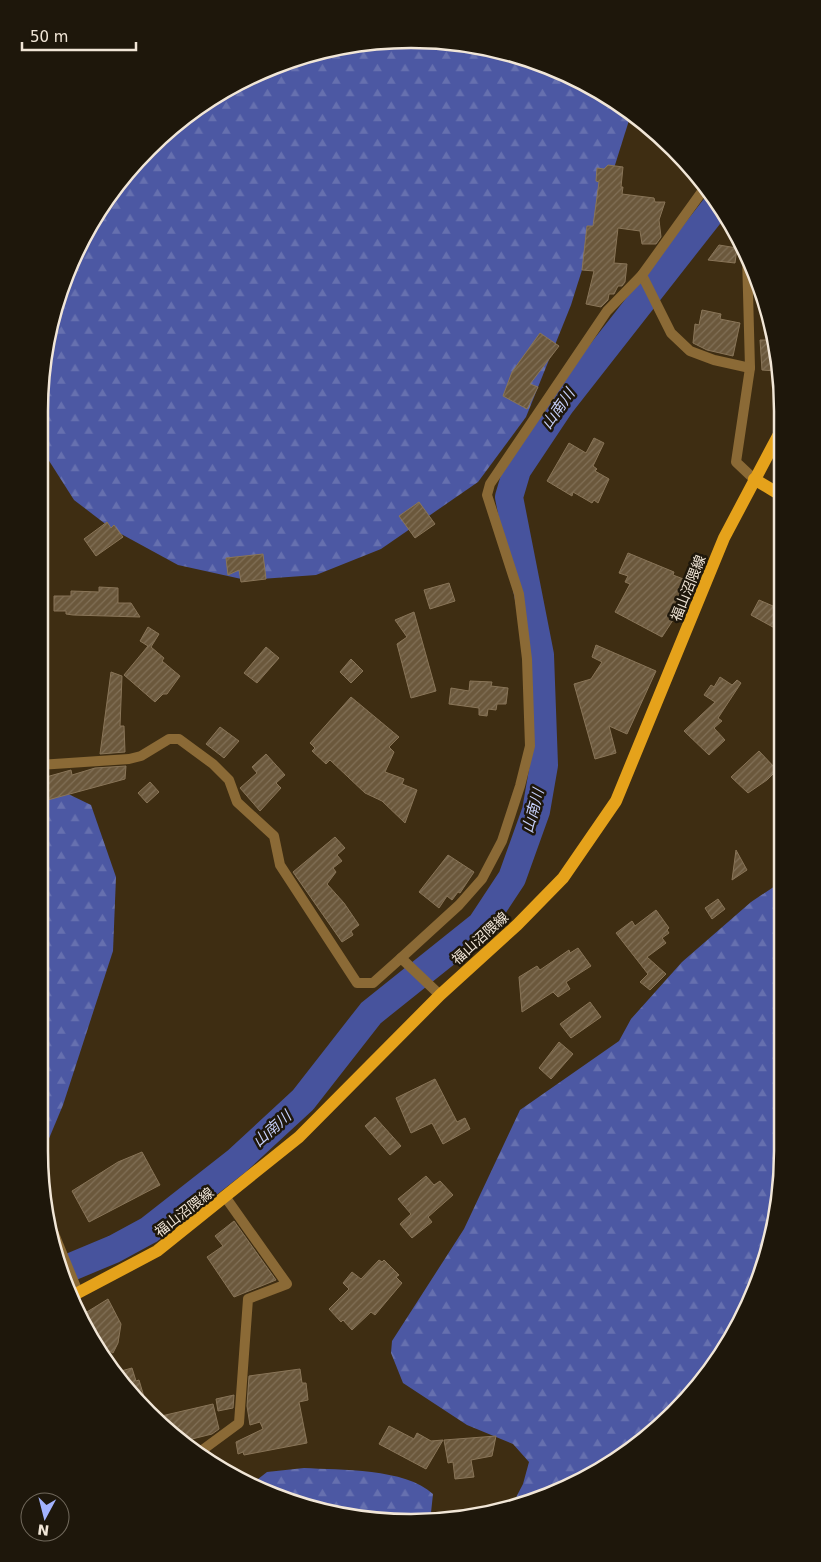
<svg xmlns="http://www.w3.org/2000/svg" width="821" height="1562" viewBox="0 0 821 1562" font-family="'DejaVu Sans','Noto Sans JP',sans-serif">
<defs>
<pattern id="forest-firs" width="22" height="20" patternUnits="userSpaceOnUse" patternTransform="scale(1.25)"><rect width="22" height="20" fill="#4c58a3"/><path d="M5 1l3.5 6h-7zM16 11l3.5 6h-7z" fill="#6670af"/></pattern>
<pattern id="building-hatch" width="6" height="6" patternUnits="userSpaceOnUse" patternTransform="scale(1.25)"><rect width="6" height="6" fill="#6b583c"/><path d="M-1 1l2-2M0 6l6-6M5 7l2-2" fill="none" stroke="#817057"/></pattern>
</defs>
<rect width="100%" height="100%" fill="#3e2d12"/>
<g fill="url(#forest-firs)">
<polygon points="435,40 507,51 575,77 631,114 571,305 526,417 478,482 381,549 316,575 246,580 178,565 112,529 74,500 39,445 40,386 51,314 77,246 116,184 166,131 225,88 291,58 362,42"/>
<polygon points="39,786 60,790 91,805 116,877 113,951 63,1105 40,1160"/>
<polygon points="781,882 781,1176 770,1248 744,1316 673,1415 575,1485 510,1509 523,1484 529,1462 513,1444 467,1425 403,1383 391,1353 392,1341 464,1229 520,1110 619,1041 631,1019 682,962 751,902"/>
<path d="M304 1468C340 1470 405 1468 433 1494L430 1522 315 1511 253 1483 267 1472Z"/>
</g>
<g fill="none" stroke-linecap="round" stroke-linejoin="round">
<polyline stroke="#47539d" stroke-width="28" points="59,1272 114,1249 149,1230 237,1161 303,1100 371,1013 481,925 512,878 536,811 544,765 540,655 509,497 517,470 561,404 717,205"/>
</g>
<g fill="url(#building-hatch)" stroke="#897558">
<polygon points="608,165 623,167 621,187 623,187 622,194 654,198 655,202 665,202 659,220 661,237 656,244 642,244 640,231 618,228 614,263 627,264 625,282 622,286 618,286 614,294 609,294 608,300 601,307 586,304 594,271 582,270 587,226 593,226 599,182 596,181 597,168 604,169"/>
<polygon points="719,245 737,248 735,263 708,260"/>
<polygon points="702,310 721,314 720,319 740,323 733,356 707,350 693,343 695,324 699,325"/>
<polygon points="540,333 559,346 530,384 538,387 527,409 503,396 512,372"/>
<polygon points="760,340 773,340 778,357 776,371 762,370"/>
<polygon points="594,438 604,443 593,466 597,469 595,471 609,479 598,503 594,500 592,503 573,492 572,496 547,481 569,443 586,453"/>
<polygon points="419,502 435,524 415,538 399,516"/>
<polygon points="107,522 111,528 114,525 123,537 96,556 84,539"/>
<polygon points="628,553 674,572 673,575 686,580 670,618 673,620 662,637 615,612 630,584 625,582 628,576 619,573"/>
<polygon points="263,554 266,579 241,582 239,570 228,575 226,558"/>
<polygon points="449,583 455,601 430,609 424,590"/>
<polygon points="99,587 118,588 118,603 131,603 140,617 73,615 66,614 66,611 54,611 54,596 71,596 71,591 99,592"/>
<polygon points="759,600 780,609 780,631 751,615"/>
<polygon points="414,612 436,691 411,698 397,644 407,637 395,620"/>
<polygon points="148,627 159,634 151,647 164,658 162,661 180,676 167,694 163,694 155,702 124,675 148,646 140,641"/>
<polygon points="596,645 656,671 627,734 609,726 616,753 595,759 574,684 591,679 602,662 592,657"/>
<polygon points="266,647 279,658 257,683 244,673"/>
<polygon points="351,659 363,671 351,683 340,672"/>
<polygon points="111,672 122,676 120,726 124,726 125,752 100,754"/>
<polygon points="720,677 732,685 737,680 741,683 718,718 722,721 714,728 725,740 709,755 684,731 715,702 704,695 711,685 714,687"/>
<polygon points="470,681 492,682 491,686 508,688 506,704 497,704 496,710 488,709 487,716 479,715 479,708 449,704 451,688 469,691"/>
<polygon points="351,697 399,737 389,747 394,752 385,772 404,779 402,784 417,790 405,823 382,801 365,793 330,760 326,764 312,751 315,748 310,743"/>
<polygon points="220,727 239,741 224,758 206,744"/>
<polygon points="759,751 777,770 767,780 748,793 731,777"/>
<polygon points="266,754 285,775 276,783 281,788 260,811 240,788 257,773 252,767"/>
<polygon points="126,766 125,779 44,801 39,779 71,770 72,775 95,768"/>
<polygon points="150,782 159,792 147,803 138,793"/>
<polygon points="335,837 345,848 337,855 342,861 333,868 336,872 327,884 344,903 359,925 351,931 353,935 342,942 293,872"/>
<polygon points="736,850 747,870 732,880"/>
<polygon points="448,855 474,872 460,893 458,892 452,900 447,896 439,908 419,892"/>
<polygon points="718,899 725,909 712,919 705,908"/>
<polygon points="656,910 669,928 667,930 669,933 662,938 666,943 647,957 666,974 650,990 640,982 648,974 616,933 632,921 635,926"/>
<polygon points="578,948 591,966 566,982 570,989 558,997 553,992 522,1012 519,977 537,966 540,970 569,950 570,953"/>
<polygon points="590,1002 601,1017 571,1038 560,1024"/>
<polygon points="559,1042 573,1054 551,1079 539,1068"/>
<polygon points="435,1079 457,1122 465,1118 470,1129 443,1144 432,1123 411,1133 396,1098"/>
<polygon points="375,1117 401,1146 390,1155 365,1126"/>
<polygon points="142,1152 160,1185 89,1222 72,1191 118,1162"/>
<polygon points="426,1176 434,1185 440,1181 453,1195 428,1217 432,1222 412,1238 400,1224 411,1214 398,1199"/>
<polygon points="234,1221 276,1280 234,1297 207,1257 223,1246 215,1236"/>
<polygon points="379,1260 382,1262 384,1260 399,1275 396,1277 402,1283 375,1315 371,1312 352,1330 343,1320 341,1322 329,1309 349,1289 343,1283 352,1272 361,1279"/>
<polygon points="108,1299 121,1324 118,1343 113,1353 97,1344 82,1315"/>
<polygon points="132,1368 136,1381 139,1380 147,1407 123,1385 125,1384 121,1371"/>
<polygon points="300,1369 302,1383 306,1383 308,1400 299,1402 307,1443 244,1455 243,1452 238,1454 236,1442 263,1429 260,1422 250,1425 247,1406 249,1376"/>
<polygon points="234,1395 233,1408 218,1411 216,1399"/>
<polygon points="213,1404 219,1429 212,1434 184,1441 157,1417"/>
<polygon points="389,1426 414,1439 417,1433 431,1441 443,1440 426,1469 379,1444"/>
<polygon points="496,1436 492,1456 471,1460 474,1477 455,1479 453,1462 448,1463 444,1440"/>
</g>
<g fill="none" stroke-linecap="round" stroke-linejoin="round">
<g stroke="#8b6a36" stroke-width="10">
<polyline points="747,255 750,368 736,462 754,479"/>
<polyline points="642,275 671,333 690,351 714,360 750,368"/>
<polyline points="39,765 129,759 141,756 169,739 179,739 213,764 229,780 237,802 274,836 280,865 357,983 373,983 401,958 440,995"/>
<polyline points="39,934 39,923"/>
<polyline points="401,958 459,905 482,879 502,841 520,786 530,746 527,659 519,594 487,495 490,484 607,311 642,275 706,186"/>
<polyline points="52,1229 78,1292"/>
<polyline points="197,1454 239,1423 248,1299 287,1284 226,1198"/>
</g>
<g stroke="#e5a21b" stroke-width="12">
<polyline points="754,479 779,494"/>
<polyline points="72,1296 157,1251 299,1137 440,995 517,925 563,878 616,801 724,538 779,434"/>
</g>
</g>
<g text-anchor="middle" stroke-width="5" stroke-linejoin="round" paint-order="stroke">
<g font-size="14" fill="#f1e6d7" stroke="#1e170b">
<text transform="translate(688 588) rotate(-68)" y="5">福山沼隈線</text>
<text transform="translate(480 938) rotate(-42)" y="5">福山沼隈線</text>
<text transform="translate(184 1212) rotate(-38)" y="5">福山沼隈線</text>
</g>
<g font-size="15" font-style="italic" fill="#c6d0fb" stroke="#1e170b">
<text transform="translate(558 409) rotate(-55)" y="5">山南川</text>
<text transform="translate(533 811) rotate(-75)" y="5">山南川</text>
<text transform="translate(272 1129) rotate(-42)" y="5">山南川</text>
</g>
</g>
<path d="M0 0H821V1562H0ZM411 48H411A363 363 0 0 1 774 411V1151A363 363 0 0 1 411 1514H411A363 363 0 0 1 48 1151V411A363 363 0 0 1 411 48Z" fill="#1e170b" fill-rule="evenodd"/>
<path fill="none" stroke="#f1e6d7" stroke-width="2.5" d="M411 48H411A363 363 0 0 1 774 411V1151A363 363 0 0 1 411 1514H411A363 363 0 0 1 48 1151V411A363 363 0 0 1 411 48Z"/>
<g transform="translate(45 1517) rotate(187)"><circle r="24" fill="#1e170b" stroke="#726a5d"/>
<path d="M0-4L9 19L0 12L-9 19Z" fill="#a2b2fd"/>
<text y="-8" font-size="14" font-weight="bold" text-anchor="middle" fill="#f1e6d7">N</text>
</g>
<path d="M22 42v8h114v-8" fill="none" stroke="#f1e6d7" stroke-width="2.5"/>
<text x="30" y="42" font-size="15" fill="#f1e6d7" stroke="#1e170b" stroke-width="4" paint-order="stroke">50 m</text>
</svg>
